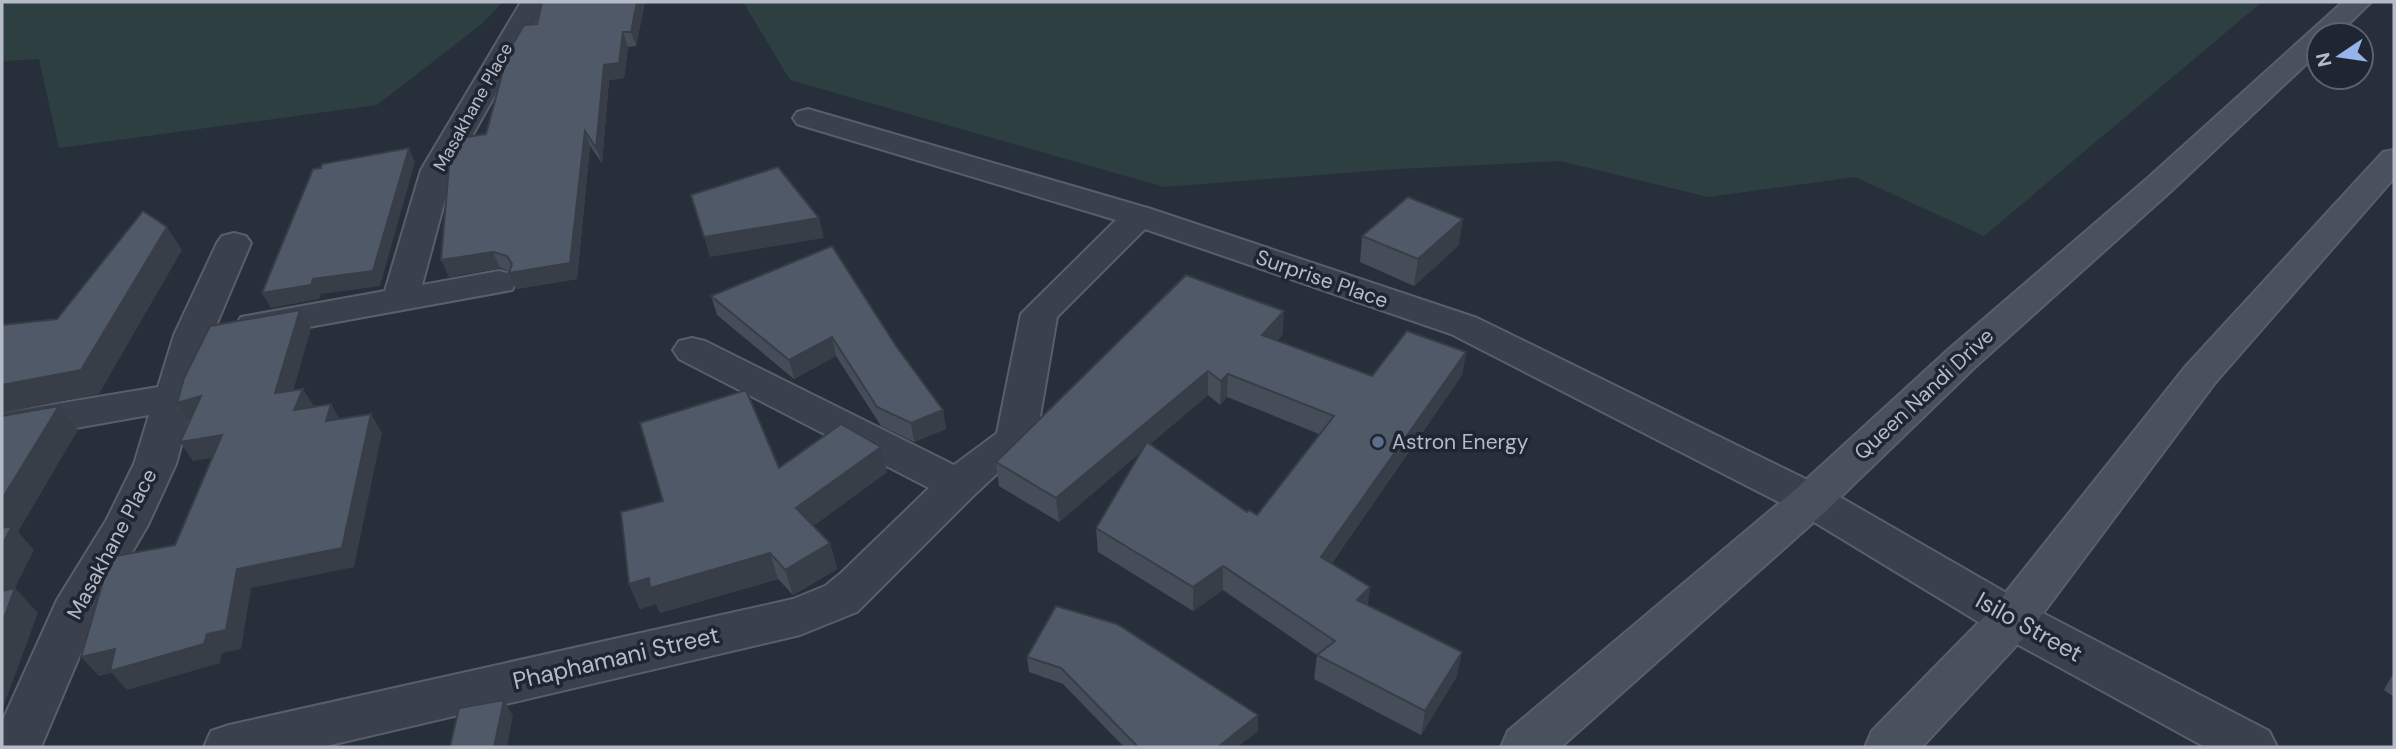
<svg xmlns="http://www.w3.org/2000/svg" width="2396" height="749" viewBox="0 0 2396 749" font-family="'DM Sans',sans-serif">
<rect width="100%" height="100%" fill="#272f3b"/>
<g fill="#2d3f40">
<polygon points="2,2 503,2 483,23 377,105 59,148 39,59 2,61"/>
<polygon points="743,2 2262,2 1984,236 1855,177 1708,197 1560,161 1398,169 1164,187 790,80"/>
</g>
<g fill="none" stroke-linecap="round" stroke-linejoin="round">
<defs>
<g id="street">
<polygon points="521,2 547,2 453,170 422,285 499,271 512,274 517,282 512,290 254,337 241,333 236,325 241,317 385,291 421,170"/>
<polygon points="808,109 1151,209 1477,318 1826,489 2029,606 2269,731 2277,747 2205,747 1995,632 1796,511 1451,334 1145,229 1057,317 1036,440 1030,450 1003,468 973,496 857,612 800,635 322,747 204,747 211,731 229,725 793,599 825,586 841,573 929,488 679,359 673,350 679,341 692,338 705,341 954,465 997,433 1021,314 1116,220 797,124 793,118 797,112"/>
<polygon points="234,233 246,236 251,243 212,335 176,464 148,525 101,605 41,747 2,747 2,722 57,600 107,519 134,464 149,415 2,441 2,413 158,387 174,335 217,243 222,236"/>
</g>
<g id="secondary">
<polygon points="2343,2 2371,2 2337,35 2319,35 2319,52 2171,191 1975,367 1826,511 1561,747 1501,747 1508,731 1796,489 1949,349 2149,177"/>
<polygon points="2394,150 2394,178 2214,384 2029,632 1922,747 1865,747 1872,731 1995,606 2186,366 2383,152"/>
</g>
</defs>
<use href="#street" stroke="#585f6a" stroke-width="4"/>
<use href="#secondary" stroke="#585f6a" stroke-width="4"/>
<use href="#street" fill="#3a414c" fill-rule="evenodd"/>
<use href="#secondary" fill="#49505e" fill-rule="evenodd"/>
</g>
<g fill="#454d59" fill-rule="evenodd">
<polygon points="645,2 636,46 628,47 624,78 609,80 602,163 590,146 577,279 516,289 509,271 500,268 449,277 486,134 537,24"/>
<polygon points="1362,236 1459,245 1414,286 1360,262"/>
<polygon points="711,296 896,346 943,410 946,429 914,442 881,426 836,356 794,379 717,315"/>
<path d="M1283 334 1277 341 1372 376 1466 352 1462 375 1332 563 1370 587 1367 605 1457 676 1421 735 1314 679 1317 655 1223 590 1193 611 1098 552 1096 528 1141 452 1059 522 999 486 996 462ZM1208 395 1220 405 1227 397 1319 434 1257 515 1247 512 1150 444Z"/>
<polygon points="881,447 887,472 813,526 830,543 837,569 793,595 778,579 660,613 656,604 640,609 629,584 779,468"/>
<polygon points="1027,657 1258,715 1258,731 1237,747 1124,747 1063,684 1029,672"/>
<polygon points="2394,672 2394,697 2384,690"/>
</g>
<g fill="#383e48">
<polygon points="637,2 645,2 636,46 631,32"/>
<polygon points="623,32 628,47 624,78 609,80 602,163 596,148 604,65"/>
<polygon points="585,131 590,146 577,279 516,289 509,273"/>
<polygon points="409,148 415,162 380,286 321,294 319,299 271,308 262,293 313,279"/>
<polygon points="819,218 824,238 710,257 704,237"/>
<polygon points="1463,219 1459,245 1414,286 1418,259"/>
<polygon points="167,227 182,250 99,394 2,413 2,385"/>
<polygon points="493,252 500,268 449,277 441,260"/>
<polygon points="300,310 311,329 287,412 275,393"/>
<polygon points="1284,311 1283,334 1261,359 1262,335"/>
<polygon points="832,337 836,356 794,379 789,360"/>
<polygon points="1466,352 1462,375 1319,581 1321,557"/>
<polygon points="1208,371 1208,395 1059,522 1056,498"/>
<polygon points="1228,374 1227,397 1220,405 1221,381"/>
<polygon points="303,389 315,408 294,410"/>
<polygon points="201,396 190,422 177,403"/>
<polygon points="331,404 342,423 326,421"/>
<polygon points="59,406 78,430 18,532 34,550 2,614 2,499"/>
<polygon points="943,410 946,429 914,442 911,423"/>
<polygon points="371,414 382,433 354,567 251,588 241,649 222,653 220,663 127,690 112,673 99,676 81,657 115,649 207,634 237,569"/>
<polygon points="222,435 235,454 193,461 180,442"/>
<polygon points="881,447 887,472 804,533 796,508"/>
<polygon points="830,543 837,569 793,595 785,570"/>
<polygon points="770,553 778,579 660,613 656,604 640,609 629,584 649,578"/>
<polygon points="1223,566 1223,590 1193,611 1193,587"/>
<polygon points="1370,587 1367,611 1357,600"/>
<polygon points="15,588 38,613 2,710 2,623"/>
<polygon points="1462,652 1457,676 1421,735 1425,711"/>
<polygon points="504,700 513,716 507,747 494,747"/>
<polygon points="1258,715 1258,731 1237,747 1218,747"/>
</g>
<g fill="#505967" stroke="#383e48" stroke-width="2">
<polygon points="542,2 637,2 631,32 623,32 619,63 604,65 596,148 585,131 570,263 509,273 512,264 507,256 493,252 441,260 450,154 459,138 486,134 508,52 524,25 537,24"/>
<polygon points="409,148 373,271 313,279 311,285 262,293 313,169 321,168 322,164"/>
<polygon points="778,167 819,218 704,237 691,195"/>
<polygon points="1408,197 1463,219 1418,259 1362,236"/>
<polygon points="143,211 167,227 81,370 2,385 2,325 57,319"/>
<polygon points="832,246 896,346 943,410 911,423 877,407 832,337 789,360 711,296"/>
<polygon points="1186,275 1284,311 1262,335 1372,376 1407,331 1466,352 1321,557 1370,587 1357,600 1462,652 1425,711 1317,655 1335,641 1223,566 1193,587 1096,528 1147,442 1247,512 1249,510 1257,515 1334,416 1228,374 1221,381 1208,371 1056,498 996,462"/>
<polygon points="300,310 275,393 303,389 294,410 331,404 326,421 371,414 342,548 237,569 226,630 207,634 204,644 110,671 115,649 81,657 110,557 175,545 222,435 180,442 201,396 177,403 184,378 210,326"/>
<polygon points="746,390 779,468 841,424 881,447 796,508 830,543 785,570 770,553 650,588 649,578 629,584 621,512 663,501 640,423"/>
<polygon points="59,406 2,499 2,416"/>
<polygon points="12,526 2,546 2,528"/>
<polygon points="15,588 2,623 2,591"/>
<polygon points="1056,606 1117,624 1258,715 1218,747 1138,747 1061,668 1027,657"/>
<polygon points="504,700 494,747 450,747 459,708"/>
</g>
<circle fill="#5c6f8a" stroke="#1f2631" stroke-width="2.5" cx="1378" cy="442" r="7"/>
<g text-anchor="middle" stroke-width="7" stroke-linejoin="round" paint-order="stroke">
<g font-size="18" fill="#b6bcc7" stroke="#1f2631">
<text transform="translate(473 107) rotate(-61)" y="6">Masakhane Place</text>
</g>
<g font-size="21" fill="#b6bcc7" stroke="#1f2631">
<text transform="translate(1322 279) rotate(19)" y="7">Surprise Place</text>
<text transform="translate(1924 394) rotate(-43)" y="7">Queen Nandi Drive</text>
<text transform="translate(112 544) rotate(-62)" y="7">Masakhane Place</text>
</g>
<g font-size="21" fill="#b6bcc7" stroke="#1f2631" text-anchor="start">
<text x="1392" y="449">Astron Energy</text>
</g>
<g font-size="24" fill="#b6bcc7" stroke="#1f2631">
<text transform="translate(2029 627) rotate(29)" y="8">Isilo Street</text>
<text transform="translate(616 658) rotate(-13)" y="8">Phaphamani Street</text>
</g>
</g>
<rect width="2396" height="749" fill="none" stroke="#b6bcc7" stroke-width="7"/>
<g transform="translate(2340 56) rotate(257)"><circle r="33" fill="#1f2631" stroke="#5b626d" stroke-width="2"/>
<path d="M0-5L12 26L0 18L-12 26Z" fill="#96b3ec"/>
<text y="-10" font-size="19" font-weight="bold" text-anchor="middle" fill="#b6bcc7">N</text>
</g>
</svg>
